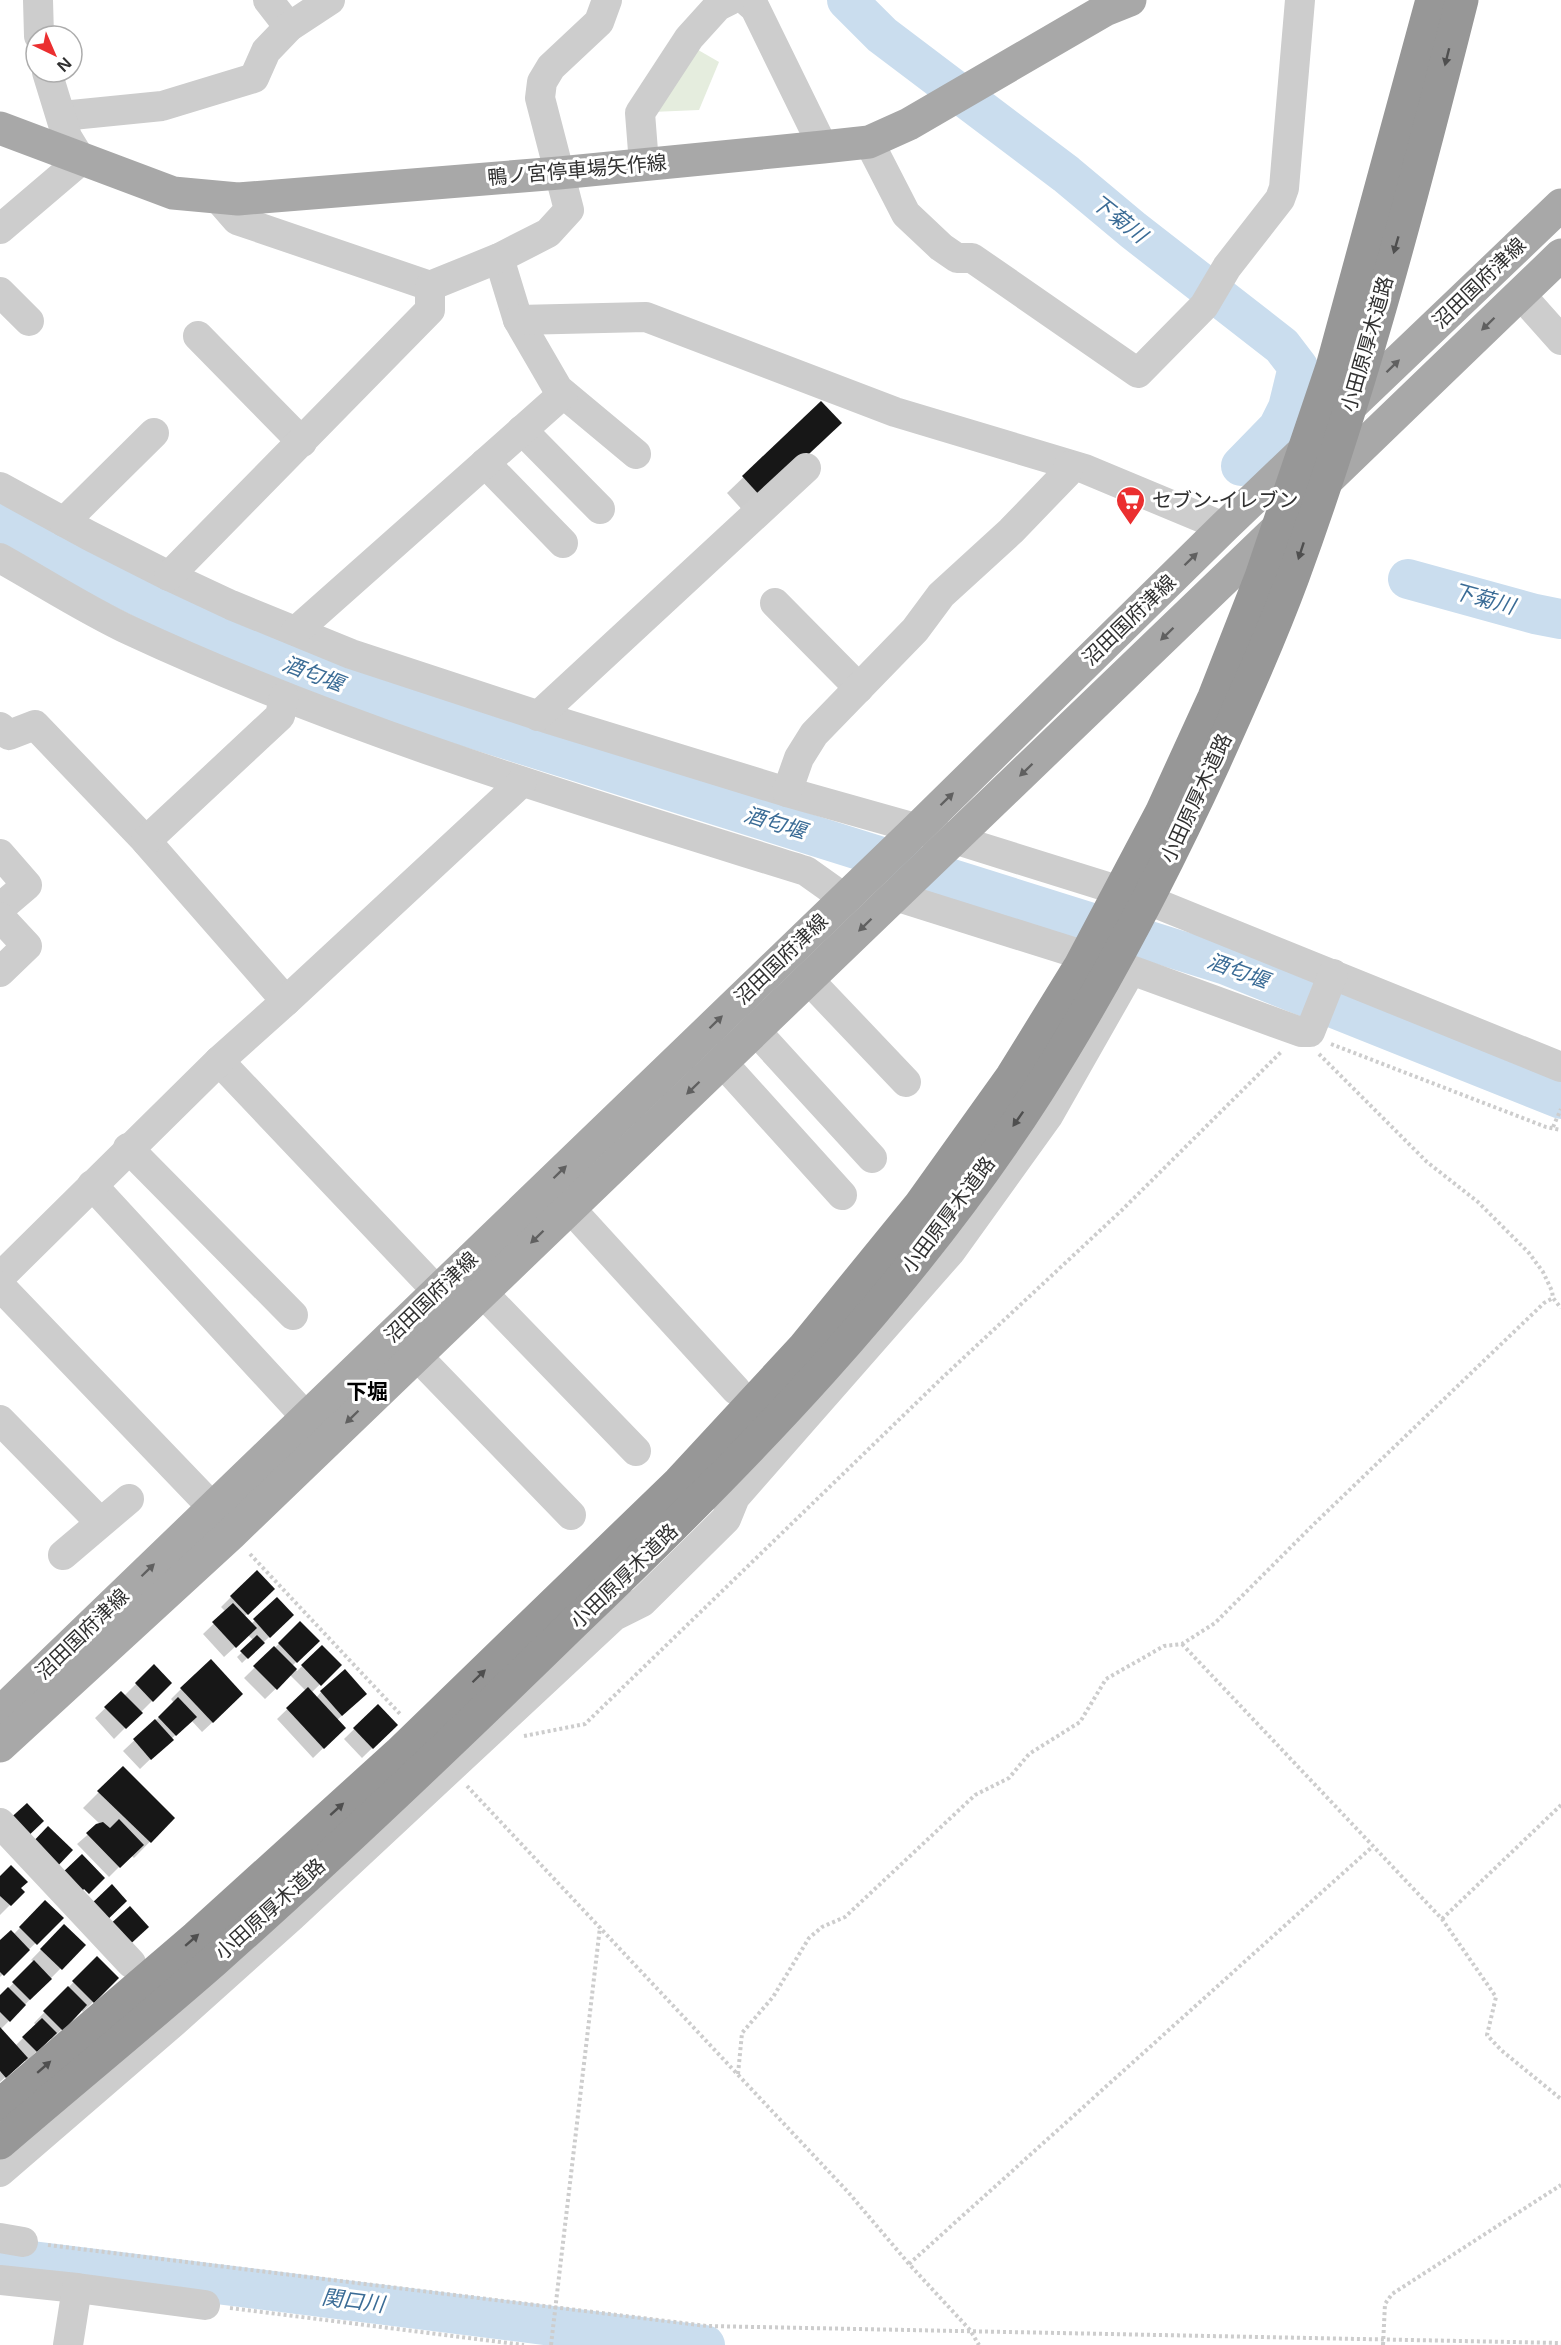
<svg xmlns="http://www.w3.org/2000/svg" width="1561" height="2345" viewBox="0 0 1561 2345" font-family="'Noto Sans','Noto Sans JP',sans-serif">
<rect width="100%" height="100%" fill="#fff"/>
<polygon fill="#e5edde" points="693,47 719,62 699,110 652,112"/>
<g fill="#0003">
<polygon points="821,403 745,513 727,493"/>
<polygon points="273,1589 244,1617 251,1624 277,1599 292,1615 242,1663 237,1657 254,1641 248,1635 224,1657 203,1634 226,1612 221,1607 231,1597"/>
<polygon points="300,1623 318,1641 292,1666 297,1671 322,1647 340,1665 311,1693 316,1698 321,1692 355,1704 337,1720 344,1728 313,1758 277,1719 306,1691 290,1675 265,1699 244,1678"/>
<polygon points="154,1666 170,1683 114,1739 95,1718 121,1693 124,1696"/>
<polygon points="181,1689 231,1705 202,1732 191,1720 140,1769 123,1751 174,1703 171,1699"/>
<polygon points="378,1706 396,1725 362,1758 344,1739"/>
<polygon points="123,1768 173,1818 134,1858 131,1855 109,1877 77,1844 100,1824 83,1808"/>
<polygon points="0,1878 23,1892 0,1915"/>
<polygon points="45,1902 62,1918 0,1977 0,1943 13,1935"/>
<polygon points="64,1926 61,1968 0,2030 15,2046 36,2025 34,2023 97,1958 117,1978 83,2012 81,2010 51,2040 50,2038 26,2062 24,2060 0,2082 0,1997 34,1962 31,1960"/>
</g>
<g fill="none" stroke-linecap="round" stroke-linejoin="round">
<g stroke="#caddee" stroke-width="40">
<polyline points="847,0 882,35 1066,174 1133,230 1282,346 1298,367 1288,408 1278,428 1241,466"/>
<polyline points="0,524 52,553 230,642 375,698 1226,965 1561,1099"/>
<polyline points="1408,579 1535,614 1561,619"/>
<polyline points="0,2257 705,2345"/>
</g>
</g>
<g fill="#171717">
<polygon points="821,401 842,423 762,498 742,476"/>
<polygon points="257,1570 275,1589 248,1615 230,1596"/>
<polygon points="277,1597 294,1615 270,1638 253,1619"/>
<polygon points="233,1603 257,1628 236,1648 212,1622"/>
<polygon points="300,1621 320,1641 297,1663 278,1643"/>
<polygon points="257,1635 265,1643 248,1659 240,1651"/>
<polygon points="322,1645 342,1665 321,1686 301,1665"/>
<polygon points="274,1646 297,1669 277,1690 253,1666"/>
<polygon points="211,1659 243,1694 213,1723 180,1688"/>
<polygon points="154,1664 172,1683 153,1702 135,1683"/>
<polygon points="345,1669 367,1694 342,1716 320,1691"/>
<polygon points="308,1687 346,1728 324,1749 286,1708"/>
<polygon points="121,1691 143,1713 126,1729 104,1707"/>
<polygon points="178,1697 197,1717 176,1736 158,1717"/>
<polygon points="378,1704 398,1725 373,1749 353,1728"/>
<polygon points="155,1719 174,1740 151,1760 133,1739"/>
<polygon points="123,1766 175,1818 151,1843 97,1791"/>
<polygon points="27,1803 44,1821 23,1841 5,1823"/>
<polygon points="119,1819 144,1845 120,1868 86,1833 96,1824 103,1822 110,1828"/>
<polygon points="48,1826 73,1850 54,1870 29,1846"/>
<polygon points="82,1854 105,1878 89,1894 84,1889 80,1893 61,1874"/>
<polygon points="11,1865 28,1882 21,1888 25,1892 11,1906 0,1896 0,1876"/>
<polygon points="112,1884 127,1901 104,1923 88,1907"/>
<polygon points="45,1900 64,1918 37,1945 19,1927"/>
<polygon points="130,1906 149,1927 125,1949 106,1928"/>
<polygon points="64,1924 86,1945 62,1970 40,1949"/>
<polygon points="11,1930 30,1950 4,1976 0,1972 0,1940"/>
<polygon points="97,1956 119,1978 94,2003 72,1981"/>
<polygon points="34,1960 52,1979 30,2000 12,1982"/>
<polygon points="68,1986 87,2005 63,2031 43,2011"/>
<polygon points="8,1987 26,2005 10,2022 0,2012 0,1995"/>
<polygon points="42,2018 57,2033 37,2052 22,2037"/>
<polygon points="0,2027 28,2058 6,2078 0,2071"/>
</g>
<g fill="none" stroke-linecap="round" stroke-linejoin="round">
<g stroke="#cdcdcd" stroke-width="4" stroke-dasharray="3 3" stroke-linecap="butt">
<polyline points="1331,1044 1546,1127 1561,1130"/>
<polyline points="1319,1054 1427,1162 1478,1202 1529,1253 1543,1272 1552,1291 1553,1298 1561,1308"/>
<polyline points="1553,1127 1561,1109"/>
<polyline points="250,1554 401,1715"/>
<polyline points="1182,1644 1442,1919 1496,1997 1487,2035 1501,2050 1561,2099"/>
<polyline points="524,1736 585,1724 943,1377 1122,1210 1282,1051"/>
<polyline points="467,1786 848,2192 909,2264 970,2330 979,2345"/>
<polyline points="1442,1919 1561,1805"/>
<polyline points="738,2074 742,2033 773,1997 809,1938 822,1927 845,1917 975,1795 1009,1778 1029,1754 1080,1722 1106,1679 1164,1646 1182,1644 1215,1623 1314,1524 1544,1303 1553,1298"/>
<polyline points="48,2245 707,2326 1561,2343"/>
<polyline points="909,2264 1372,1847"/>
<polyline points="230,2308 524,2345"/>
<polyline points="551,2345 600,1927"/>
<polyline points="1383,2345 1385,2304 1392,2294 1561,2185"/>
</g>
<g stroke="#cdcdcd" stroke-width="30">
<polyline points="38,0 39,36"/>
<polyline points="268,0 289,27"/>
<polyline points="746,0 755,8 823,147"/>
<polyline points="62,116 162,106 254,78 266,51 289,27 330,0"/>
<polyline points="869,142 906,214 941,247 957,258 972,258 1138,373 1204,306 1227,267 1280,199 1284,188 1300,0"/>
<polyline points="644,164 640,113 689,38 718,6 730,0"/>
<polyline points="217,197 237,220 430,286"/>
<polyline points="0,229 81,160 67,137 47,72"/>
<polyline points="499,258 518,320 558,389 636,454"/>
<polyline points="0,292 29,321"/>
<polyline points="1520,294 1561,340"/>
<polyline points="518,320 646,317 895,412 1085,469 1224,527"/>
<polyline points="198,336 302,442"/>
<polyline points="522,430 600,509"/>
<polyline points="485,463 563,543"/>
<polyline points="0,487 90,536 169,576 231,605 351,654 549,719 787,792 954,839 1143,898 1561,1067"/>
<polyline points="64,522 154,433"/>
<path d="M0 558C43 582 86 610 131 631 348 732 578 800 806 871L844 898"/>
<polyline points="169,576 430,310 430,286 499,258 548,233 569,210 540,98 542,82 551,67 599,22 607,0"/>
<polyline points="775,603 859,688"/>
<polyline points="296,631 563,394"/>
<polyline points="538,716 806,468"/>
<polyline points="0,727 9,735 35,725 146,841 286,1001"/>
<polyline points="787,792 799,758 814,734 915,630 941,595 1011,531 1067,473 1069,466"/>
<polyline points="146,841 280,716 284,697"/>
<polyline points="0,854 27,885 0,908"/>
<polyline points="895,896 1108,963"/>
<polyline points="0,917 27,946 0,972"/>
<polyline points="808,979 906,1082"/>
<polyline points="755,1030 872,1158"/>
<polyline points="219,1061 437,1291"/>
<polyline points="721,1061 842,1195"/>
<polyline points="128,1148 293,1315"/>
<polyline points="92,1185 306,1417"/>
<polyline points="569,1207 736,1390"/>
<polyline points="0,1277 219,1061 286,1001 522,782"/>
<polyline points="0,1286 213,1508"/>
<polyline points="481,1291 636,1451"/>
<polyline points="416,1355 571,1515"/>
<polyline points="0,1420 100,1522"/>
<polyline points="63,1555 129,1499"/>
<polyline points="0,1823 131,1963"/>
<polyline points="0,2172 174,2022 291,1917 614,1616 642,1602 726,1519 735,1497 951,1251 1048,1116 1131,970 1301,1032 1310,1032 1333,974"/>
<polyline points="0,2238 23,2242"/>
<polyline points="0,2280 77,2288 205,2305"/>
<polyline points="68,2345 77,2288"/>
</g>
<g stroke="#a8a8a8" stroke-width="33">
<polyline points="0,128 173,193 238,199 559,173 823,147 869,142 909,124 1105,10 1130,0"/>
<polyline points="1321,486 1561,255"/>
<polyline points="0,1713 917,829 1224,527 1561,205"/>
<polyline points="0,1746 231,1534 1284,522"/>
</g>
<g stroke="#979797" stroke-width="33">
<polyline points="0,2105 196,1937 399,1753 679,1482 804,1347 919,1206 1012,1076 1080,966 1161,813 1214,697 1261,577 1332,367 1432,0"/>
<path d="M0 2143C71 2082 143 2023 214 1961 337 1852 456 1738 574 1623 744 1460 911 1290 1038 1091 1105 986 1163 874 1215 761 1242 701 1270 639 1293 577 1362 389 1413 194 1462 0"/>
</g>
</g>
<defs><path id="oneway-solid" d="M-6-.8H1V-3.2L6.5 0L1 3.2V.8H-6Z" transform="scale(1.5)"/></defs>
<g fill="#4f4f4f">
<use href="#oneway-solid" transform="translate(1447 57) rotate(104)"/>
<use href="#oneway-solid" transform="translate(1396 245) rotate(106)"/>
<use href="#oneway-solid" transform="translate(1301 551) rotate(108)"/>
<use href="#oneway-solid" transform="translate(1018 1119) rotate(125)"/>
<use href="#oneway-solid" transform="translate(479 1676) rotate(-44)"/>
<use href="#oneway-solid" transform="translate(337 1809) rotate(-42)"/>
<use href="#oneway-solid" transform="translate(192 1940) rotate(-41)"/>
<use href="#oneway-solid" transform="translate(44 2067) rotate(-41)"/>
</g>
<g fill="#606060">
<use href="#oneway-solid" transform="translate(1488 324) rotate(136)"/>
<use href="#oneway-solid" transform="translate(1393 366) rotate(-44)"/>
<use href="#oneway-solid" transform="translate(1191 559) rotate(-44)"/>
<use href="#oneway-solid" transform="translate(1167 634) rotate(136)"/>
<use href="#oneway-solid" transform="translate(1026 770) rotate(136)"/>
<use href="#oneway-solid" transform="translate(947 799) rotate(-44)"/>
<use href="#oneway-solid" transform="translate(865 925) rotate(136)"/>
<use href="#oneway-solid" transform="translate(716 1022) rotate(-44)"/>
<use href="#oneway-solid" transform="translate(693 1088) rotate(136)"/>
<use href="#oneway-solid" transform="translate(560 1172) rotate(-44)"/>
<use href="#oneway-solid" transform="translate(537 1237) rotate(136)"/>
<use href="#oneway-solid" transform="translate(352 1417) rotate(136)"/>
<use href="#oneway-solid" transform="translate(148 1570) rotate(-44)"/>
</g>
<defs>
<symbol id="supermarket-pin" viewBox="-11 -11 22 30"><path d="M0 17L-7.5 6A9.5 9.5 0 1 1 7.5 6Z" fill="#eb2f30" stroke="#fff"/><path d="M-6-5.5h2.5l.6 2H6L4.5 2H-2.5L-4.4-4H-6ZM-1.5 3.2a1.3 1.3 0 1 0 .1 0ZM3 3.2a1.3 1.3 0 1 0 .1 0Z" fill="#fff"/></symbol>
</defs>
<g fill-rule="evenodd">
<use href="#supermarket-pin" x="1114" y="484" width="33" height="45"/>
</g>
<g text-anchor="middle" stroke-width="6" stroke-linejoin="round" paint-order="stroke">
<g font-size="20" fill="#303030" stroke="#fff">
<text transform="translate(577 170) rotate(-5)" y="7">鴨ノ宮停車場矢作線</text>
<text transform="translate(1479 283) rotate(-44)" y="7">沼田国府津線</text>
<text transform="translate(1367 344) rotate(-74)" y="7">小田原厚木道路</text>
<text transform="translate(1129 620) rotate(-44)" y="7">沼田国府津線</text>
<text transform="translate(1196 798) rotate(-65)" y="7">小田原厚木道路</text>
<text transform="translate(781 959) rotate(-44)" y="7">沼田国府津線</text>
<text transform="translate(948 1215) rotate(-53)" y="7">小田原厚木道路</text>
<text transform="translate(431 1297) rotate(-44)" y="7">沼田国府津線</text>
<text transform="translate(624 1576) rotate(-44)" y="7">小田原厚木道路</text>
<text transform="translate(82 1634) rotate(-44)" y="7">沼田国府津線</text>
<text transform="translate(270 1909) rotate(-42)" y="7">小田原厚木道路</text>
</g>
<g font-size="20" fill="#303030" stroke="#fff" text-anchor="start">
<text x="1152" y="507">セブン-イレブン</text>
</g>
<g font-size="21" font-style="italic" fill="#3b6c96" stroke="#fff">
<text transform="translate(1119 219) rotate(38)" y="7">下菊川</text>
<text transform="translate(1484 599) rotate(15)" y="7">下菊川</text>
<text transform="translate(313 674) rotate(21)" y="7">酒匂堰</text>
<text transform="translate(775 823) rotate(17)" y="7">酒匂堰</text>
<text transform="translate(1238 971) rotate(20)" y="7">酒匂堰</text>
<text transform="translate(353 2301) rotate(7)" y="7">関口川</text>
</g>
<g font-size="21" font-weight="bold" fill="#000" stroke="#fff">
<text x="367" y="1399">下堀</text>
</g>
</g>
<g transform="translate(54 54) rotate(136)"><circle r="28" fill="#ffffff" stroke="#acacac" stroke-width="1.5"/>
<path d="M0-4.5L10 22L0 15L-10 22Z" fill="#eb2f30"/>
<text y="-9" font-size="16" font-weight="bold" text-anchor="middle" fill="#303030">N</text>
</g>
</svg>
